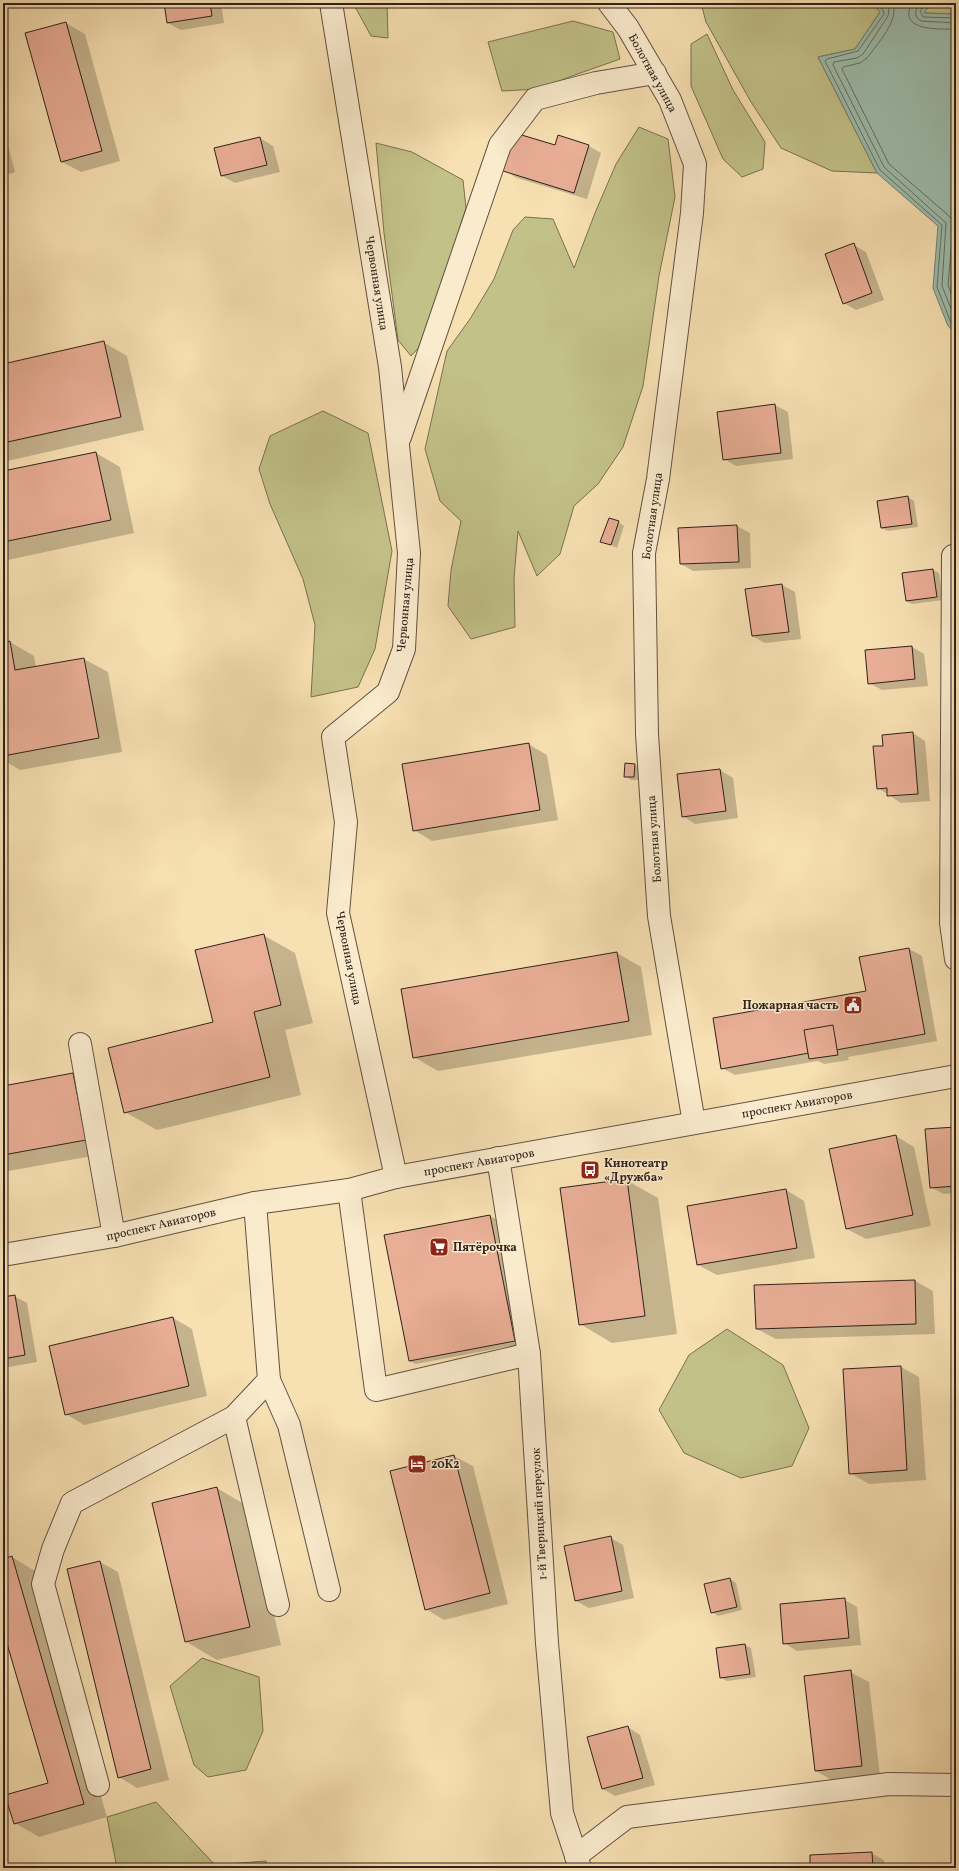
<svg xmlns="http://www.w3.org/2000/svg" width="959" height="1871" viewBox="0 0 959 1871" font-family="Vollkorn,serif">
<rect width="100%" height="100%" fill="#f7e0b2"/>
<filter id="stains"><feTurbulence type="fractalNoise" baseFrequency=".005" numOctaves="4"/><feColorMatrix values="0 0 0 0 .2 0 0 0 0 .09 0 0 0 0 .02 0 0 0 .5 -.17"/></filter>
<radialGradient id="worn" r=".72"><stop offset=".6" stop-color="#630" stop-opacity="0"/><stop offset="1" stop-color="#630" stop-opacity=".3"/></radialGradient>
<g fill="#c2c188" stroke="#797152">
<polygon points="353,3 387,3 388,38 371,36"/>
<polygon points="701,3 872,3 880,12 855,49 818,57 877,173 832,171 781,148 751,102 706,22"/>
<polygon points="931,3 956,3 956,14 923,13"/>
<polygon points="573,21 613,32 620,59 572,76 538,89 502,91 488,42"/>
<polygon points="707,34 733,90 765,142 763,169 742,177 723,159 691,86 691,44"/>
<polygon points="639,127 668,139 675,197 659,276 643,386 623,447 598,484 574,506 560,554 537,576 518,531 514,578 515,627 471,639 448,606 451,570 461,521 440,501 425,449 447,351 470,319 494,279 513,230 525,217 553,219 574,268 595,213 616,164"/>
<polygon points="376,143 412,152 463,180 466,208 423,343 411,356 398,340 384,233"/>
<polygon points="323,411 368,433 392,551 375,649 358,687 311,697 315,625 303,579 270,504 259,469 270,436"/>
<polygon points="727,1329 783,1365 809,1428 792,1466 741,1478 684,1453 659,1410 689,1355"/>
<polygon points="202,1658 259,1677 263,1731 246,1770 208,1777 194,1765 170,1686"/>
<polygon points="156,1802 215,1865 266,1861 267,1868 117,1868 107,1817"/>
</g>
<polygon fill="#9dbdad" stroke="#717f73" points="872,3 931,3 924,13 956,14 956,333 948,326 933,288 938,226 877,173 818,57 855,49 880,12"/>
<g fill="#0003">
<polygon points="165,3 221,3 224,23 181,30 168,23"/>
<polygon points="485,3 514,3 491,6"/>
<polygon points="66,23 85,34 120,161 81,172 62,162 27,34"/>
<polygon points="3,126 15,172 3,176"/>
<polygon points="260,138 273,146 280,172 235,183 222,176 215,149"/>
<polygon points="555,146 589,146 601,153 587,199 517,178 504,170"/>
<polygon points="854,245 866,252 884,300 856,310 844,303"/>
<polygon points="103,342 127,356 144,430 3,462 3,365"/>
<polygon points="775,405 788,412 793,459 736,466 724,459"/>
<polygon points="96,453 120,467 134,533 3,561 3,472"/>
<polygon points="908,497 914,501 918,527 888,531 881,528"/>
<polygon points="618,522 624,526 617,548 602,541"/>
<polygon points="737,526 750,533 751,568 693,571 681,564"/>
<polygon points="933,570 939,573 943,600 912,604 906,601"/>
<polygon points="782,585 795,592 801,639 765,643 752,636 746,589"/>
<polygon points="10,642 34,656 36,668 84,659 108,672 122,752 20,770 3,760 3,644"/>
<polygon points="912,647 924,654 928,686 882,690 869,683"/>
<polygon points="913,733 925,741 930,801 901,803 878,788 884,747"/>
<polygon points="528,744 547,755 558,820 432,841 414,830"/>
<polygon points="634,765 640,768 640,780 631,780 625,776"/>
<polygon points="720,770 733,778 738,818 695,824 683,816"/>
<polygon points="263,935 295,953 313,1023 285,1030 301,1095 157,1130 125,1112 214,1023"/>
<polygon points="909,949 922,956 937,1041 848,1057 849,1060 824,1064 818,1061 735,1075 722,1068 867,991"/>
<polygon points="617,953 641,967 652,1035 438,1071 414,1057"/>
<polygon points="73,1074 97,1088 109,1153 3,1172 3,1087"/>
<polygon points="956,1128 956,1193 943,1194 931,1187"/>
<polygon points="896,1136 914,1147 931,1226 866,1239 847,1229"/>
<polygon points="626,1180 658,1198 677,1334 612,1343 580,1324"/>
<polygon points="786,1190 804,1201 815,1258 717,1275 698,1265"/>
<polygon points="490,1216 496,1219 520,1344 416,1364 409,1361"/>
<polygon points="915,1281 933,1291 935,1334 776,1339 757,1329"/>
<polygon points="14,1296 27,1303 37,1362 3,1368 3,1298"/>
<polygon points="173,1318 192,1329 207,1396 84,1425 66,1414"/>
<polygon points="901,1367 919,1377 926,1480 869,1484 850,1473"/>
<polygon points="454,1456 473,1466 508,1604 444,1620 426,1609 391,1472"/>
<polygon points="217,1488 249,1507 281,1645 217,1660 185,1641"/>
<polygon points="611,1538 623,1545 634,1598 589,1608 576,1601"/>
<polygon points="12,1557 35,1571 107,1817 39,1837 15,1823 49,1783 3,1626 3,1560"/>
<polygon points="100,1562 118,1572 169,1780 137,1788 119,1777"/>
<polygon points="730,1579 736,1583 742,1610 718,1616 712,1612 706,1585"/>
<polygon points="845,1600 857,1607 861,1645 797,1651 784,1643"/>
<polygon points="745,1645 751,1648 756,1677 727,1681 721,1678"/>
<polygon points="850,1672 869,1682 880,1776 835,1782 816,1771"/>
<polygon points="628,1727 640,1735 655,1785 615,1796 603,1789 589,1738"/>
<polygon points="871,1853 884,1860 884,1868 811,1868"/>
</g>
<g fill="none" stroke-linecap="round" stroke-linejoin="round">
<g stroke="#666f64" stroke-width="1">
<polyline points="877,3 883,10 884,14 858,51 827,59 825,61 880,170 942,225 937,287 951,323 956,328"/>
<polyline points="884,3 889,9 888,16 863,54 857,58 834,62 833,65 884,167 946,223 942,286 956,321"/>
<path d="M892 3C901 19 877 44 867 58L860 63 843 67 842 69 889 164 948 215 952 220 953 227 948 285 956 306"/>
<path d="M912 3C896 32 941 29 956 29"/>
<path d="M920 3C915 10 913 16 921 21L956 23"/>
<polyline points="926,3 920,11 923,17 956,18"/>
</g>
</g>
<g fill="#e9ae96" stroke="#30211c">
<polygon points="164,3 210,3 212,16 167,23"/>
<polygon points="66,22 102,151 61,162 25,33"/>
<polygon points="515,133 555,145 558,135 589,145 574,193 503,171"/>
<polygon points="260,137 267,165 221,176 214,148"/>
<polygon points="854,243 872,293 843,304 825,254"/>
<polygon points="104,341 121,417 3,443 3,364"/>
<polygon points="775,404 781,453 723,460 717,412"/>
<polygon points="96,452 111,520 3,542 3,471"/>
<polygon points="908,496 912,524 881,528 877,501"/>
<polygon points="609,518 619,521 611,545 600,542"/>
<polygon points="737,525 739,562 680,564 678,528"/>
<polygon points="933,569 937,597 906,601 902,573"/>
<polygon points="782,584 789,632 752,636 745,589"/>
<polygon points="10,641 15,670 84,658 99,738 3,756 3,643"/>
<polygon points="912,646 915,679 868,684 865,650"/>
<polygon points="913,732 918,794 887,796 887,788 877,789 873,746 883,746 882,735"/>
<polygon points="529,743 540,810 413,831 402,764"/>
<polygon points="625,763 635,764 634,777 624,777"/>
<polygon points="720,769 726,811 682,817 677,774"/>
<polygon points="264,934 281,1005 254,1012 270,1077 124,1113 108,1048 213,1022 195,950"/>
<polygon points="909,948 925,1034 836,1050 837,1053 810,1057 809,1053 721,1069 713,1018 866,991 859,957"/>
<polygon points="617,952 629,1021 413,1058 401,989"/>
<polygon points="833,1025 838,1055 809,1059 804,1030"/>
<polygon points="73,1073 86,1140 3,1155 3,1086"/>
<polygon points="956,1127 956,1186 930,1188 925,1129"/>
<polygon points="896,1135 913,1215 846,1229 829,1149"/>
<polygon points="627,1179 645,1316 579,1325 560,1188"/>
<polygon points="786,1189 797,1248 697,1265 687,1206"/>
<polygon points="490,1215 515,1341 409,1361 384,1235"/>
<polygon points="915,1280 916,1324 756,1329 754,1285"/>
<polygon points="15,1295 25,1355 3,1359 3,1297"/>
<polygon points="173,1317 189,1386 65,1415 49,1346"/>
<polygon points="901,1366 907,1470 849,1474 843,1369"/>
<polygon points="454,1455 490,1593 425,1610 390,1471"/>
<polygon points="217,1487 250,1627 185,1642 152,1503"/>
<polygon points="611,1536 622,1591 575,1601 564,1546"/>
<polygon points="12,1556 84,1804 14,1824 5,1795 48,1783 3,1630 3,1559"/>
<polygon points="100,1561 151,1769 118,1778 67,1569"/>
<polygon points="730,1578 737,1607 711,1613 704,1584"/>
<polygon points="845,1598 849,1638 783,1644 780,1604"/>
<polygon points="745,1644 750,1674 720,1678 716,1648"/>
<polygon points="851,1670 862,1766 815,1771 804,1676"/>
<polygon points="628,1726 643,1778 602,1789 587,1737"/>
<polygon points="872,1852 873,1868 810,1868 810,1855"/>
</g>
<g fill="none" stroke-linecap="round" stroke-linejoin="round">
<defs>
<g id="minor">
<polyline points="331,3 390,367 409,553 404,649 388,692 333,737 346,822 338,913 396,1177"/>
<polyline points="609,3 628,28 670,100 695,164 692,213 658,479 644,553 647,734 659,916 694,1123"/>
<polyline points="400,437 500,145 535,99 596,83 655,73"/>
<polyline points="953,556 951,923 956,959"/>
<polyline points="80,1044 114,1236"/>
<polyline points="498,1158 529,1354 547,1643 562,1813 580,1868"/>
<polyline points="349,1190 376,1390 529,1354"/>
<polyline points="3,1255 114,1236 255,1203 349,1190 396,1177 956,1076"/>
<polyline points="269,1380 289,1425 329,1590"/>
<polyline points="234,1417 278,1605"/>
<polyline points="98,1785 43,1584 53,1549 72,1503 234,1417 269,1380 255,1203"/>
<polyline points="576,1856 627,1817 889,1784 956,1785"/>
</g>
</defs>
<use href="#minor" stroke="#625142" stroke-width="24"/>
<use href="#minor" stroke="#faebcd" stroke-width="22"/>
</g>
<defs>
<symbol id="civic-square" viewBox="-11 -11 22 22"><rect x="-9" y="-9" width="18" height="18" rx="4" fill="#8f2418" stroke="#faebcd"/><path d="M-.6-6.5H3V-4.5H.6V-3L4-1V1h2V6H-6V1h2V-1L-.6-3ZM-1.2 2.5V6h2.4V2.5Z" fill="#fff"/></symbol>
<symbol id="bus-square" viewBox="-11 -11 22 22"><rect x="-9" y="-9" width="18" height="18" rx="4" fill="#8f2418" stroke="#faebcd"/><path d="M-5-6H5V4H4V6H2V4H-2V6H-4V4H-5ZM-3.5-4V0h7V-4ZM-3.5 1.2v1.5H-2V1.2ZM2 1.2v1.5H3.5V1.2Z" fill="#fff"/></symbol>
<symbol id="supermarket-square" viewBox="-11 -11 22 22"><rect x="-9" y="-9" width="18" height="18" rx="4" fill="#8f2418" stroke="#faebcd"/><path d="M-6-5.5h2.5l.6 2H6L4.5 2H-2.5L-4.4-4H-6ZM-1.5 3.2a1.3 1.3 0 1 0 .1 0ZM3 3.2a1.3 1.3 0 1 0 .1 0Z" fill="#fff"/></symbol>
<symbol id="hotel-square" viewBox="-11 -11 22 22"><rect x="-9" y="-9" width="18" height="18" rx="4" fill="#8f2418" stroke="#faebcd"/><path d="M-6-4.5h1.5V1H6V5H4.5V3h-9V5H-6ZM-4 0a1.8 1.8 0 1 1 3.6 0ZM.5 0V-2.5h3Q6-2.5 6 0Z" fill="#fff"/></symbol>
</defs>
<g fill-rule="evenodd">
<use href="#civic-square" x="842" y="994" width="22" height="22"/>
<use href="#bus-square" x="579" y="1159" width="22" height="22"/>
<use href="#supermarket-square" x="428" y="1236" width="22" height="22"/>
<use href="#hotel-square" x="406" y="1453" width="22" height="22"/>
</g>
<g text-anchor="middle" stroke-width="3" stroke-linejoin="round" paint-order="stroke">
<g font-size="12" fill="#30211c" stroke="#faebcd">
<text transform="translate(653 73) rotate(61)" y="4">Болотная улица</text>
<text transform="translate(377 283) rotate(81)" y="4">Червонная улица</text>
<text transform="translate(652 516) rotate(-82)" y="4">Болотная улица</text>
<text transform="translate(405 605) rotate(-85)" y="4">Червонная улица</text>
<text transform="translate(654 839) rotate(-94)" y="4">Болотная улица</text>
<text transform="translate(349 958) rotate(79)" y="4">Червонная улица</text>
<text transform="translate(797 1104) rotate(-10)" y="4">проспект Авиаторов</text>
<text transform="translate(479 1162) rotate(-10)" y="4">проспект Авиаторов</text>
<text transform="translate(161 1224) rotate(-13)" y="4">проспект Авиаторов</text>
<text transform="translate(539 1514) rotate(-93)" y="4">1-й Тверицкий переулок</text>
</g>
<g font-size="12" font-weight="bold" fill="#30211c" stroke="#faebcd" text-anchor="start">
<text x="839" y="1009" text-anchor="end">Пожарная часть</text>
<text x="604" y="1167">Кинотеатр<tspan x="604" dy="14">«Дружба»</tspan></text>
<text x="453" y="1251">Пятёрочка</text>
<text x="431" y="1468">20К2</text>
</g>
</g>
<rect width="959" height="1871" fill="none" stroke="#f7e0b2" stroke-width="16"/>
<rect x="4" y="4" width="951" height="1863" fill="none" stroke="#30211c" stroke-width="2"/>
<rect x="8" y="8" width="943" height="1855" fill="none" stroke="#30211c"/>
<rect width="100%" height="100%" filter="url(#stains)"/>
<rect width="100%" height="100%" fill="url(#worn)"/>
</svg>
